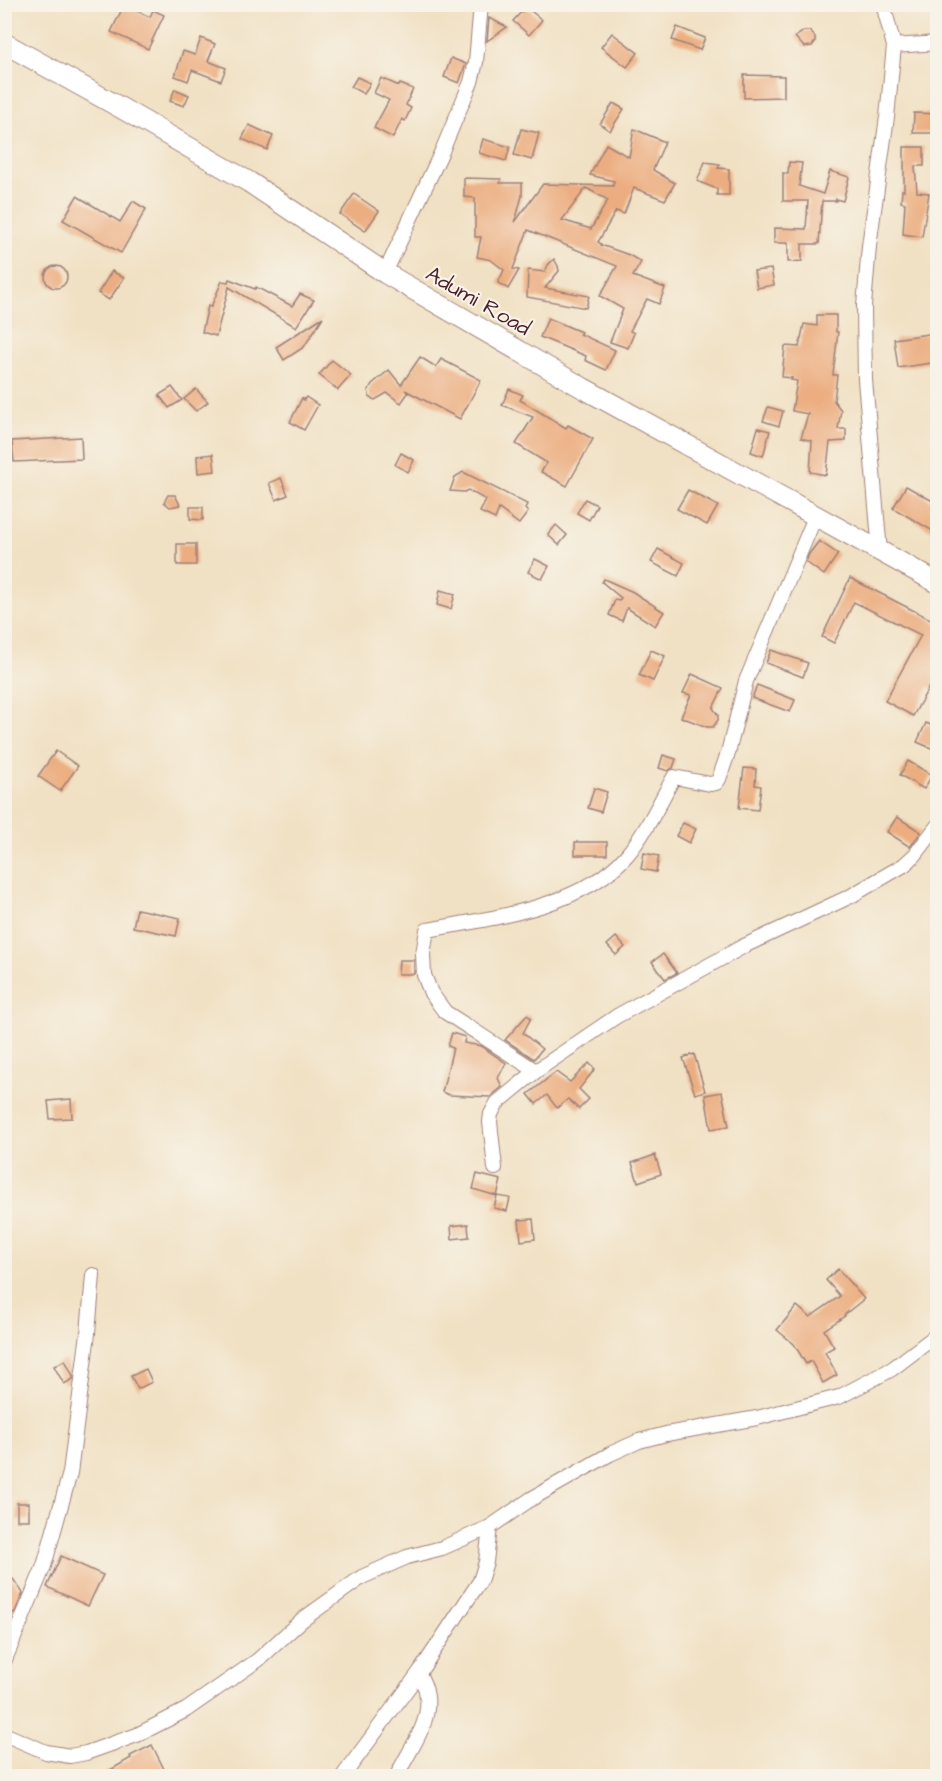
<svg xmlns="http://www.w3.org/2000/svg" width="942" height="1781" viewBox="0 0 942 1781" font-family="'Architects Daughter',sans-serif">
<rect width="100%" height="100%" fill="#f7f3e8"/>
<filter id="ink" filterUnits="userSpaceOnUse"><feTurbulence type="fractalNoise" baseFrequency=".0167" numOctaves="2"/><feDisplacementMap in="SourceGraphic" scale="12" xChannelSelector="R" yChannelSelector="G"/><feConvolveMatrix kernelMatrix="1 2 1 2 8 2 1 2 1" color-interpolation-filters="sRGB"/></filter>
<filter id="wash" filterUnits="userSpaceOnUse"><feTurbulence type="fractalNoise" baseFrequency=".008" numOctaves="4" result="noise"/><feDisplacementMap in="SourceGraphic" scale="24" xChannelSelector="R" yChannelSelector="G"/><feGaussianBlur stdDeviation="1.35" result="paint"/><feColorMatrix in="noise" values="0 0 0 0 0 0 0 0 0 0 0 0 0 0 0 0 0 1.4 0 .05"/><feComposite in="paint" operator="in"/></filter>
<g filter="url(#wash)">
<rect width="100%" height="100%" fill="#f1e1c4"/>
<g id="blocks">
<g fill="#ecae81" fill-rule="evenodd">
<polygon points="124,5 150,17 153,10 164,15 148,49 111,32"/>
<polygon points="526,7 542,20 529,35 513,21"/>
<polygon points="489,18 507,27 487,41"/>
<polygon points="677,27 705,38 700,50 672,40"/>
<polygon points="804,31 810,31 815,37 815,42 812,46 804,47 795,37"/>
<polygon points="612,33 638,53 627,67 601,47"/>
<polygon points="201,38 215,44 208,61 226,68 221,81 192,70 188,81 175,76 183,51 195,55"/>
<polygon points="451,58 466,64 459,83 444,77"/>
<polygon points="744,75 784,76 784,97 744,98"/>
<polygon points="357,77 370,83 364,94 351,87"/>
<polygon points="381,78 399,86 400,84 413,89 406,105 411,108 405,121 402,119 393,138 374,128 389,100 374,93"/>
<polygon points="175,89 189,95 184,106 170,101"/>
<polygon points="613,103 624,109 610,131 600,124"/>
<polygon points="914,113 938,114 938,133 913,133"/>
<polygon points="249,125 273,136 267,150 242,139"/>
<polygon points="521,129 539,133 532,160 514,155"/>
<path d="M634 129 665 142 653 170 675 183 665 200 634 188 624 214 616 211 598 242 601 244V245L629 255 641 262 633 276 665 288 659 304 647 299 630 331 634 333 628 348 610 342 623 309 600 296 617 266 528 230 513 269 519 270 508 289 498 283 504 270 491 260 477 257 481 237H475V198L464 197V178L501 179 500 183H522V196L515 222 543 184 613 186 614 181 590 175 606 144 629 157ZM586 188 608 200 591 229 562 220Z"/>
<polygon points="483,139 510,147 506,161 479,153"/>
<polygon points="904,147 924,147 924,166 915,166 917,192 929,193 922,237 903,234 905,203 901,202 902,190 904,191"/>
<polygon points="705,162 720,164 718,168 729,169 729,195 717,195 717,189 697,181"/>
<polygon points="789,162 802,163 799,186 823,194 830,171 849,177 843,201 836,199 836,201 822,201 819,244 802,244 802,261 788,262 788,243 774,243 774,228 806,229 808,201 783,201 783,173 788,174"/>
<polygon points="354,194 379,211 365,231 340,214"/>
<polygon points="77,196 120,222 133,201 146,209 121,253 63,220"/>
<polygon points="554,259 558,266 559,271 545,288 589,296 586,308 527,297 528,270 545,272 548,265"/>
<circle cx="56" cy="277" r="11"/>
<polygon points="771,269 774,285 757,288 754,271"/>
<polygon points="112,271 124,278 109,300 98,293"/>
<polygon points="229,279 255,289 256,287 292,306 300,294 314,300 296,327 229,287 216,336 202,332 208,306 211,307 222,281 228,282"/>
<polygon points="817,315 836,315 836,332 838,332 833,375 837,375 834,401 841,410 838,429 846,429 846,441 830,442 826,475 810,472 812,441 801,438 808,414 792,411 797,381 791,380 792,378 782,377 785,346 799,347 804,324 817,326"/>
<polygon points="323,317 304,347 284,360 276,347"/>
<polygon points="548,318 581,332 580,334 615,350 606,370 585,360 586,356 540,337"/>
<polygon points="935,333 938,362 898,368 894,339"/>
<polygon points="420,357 436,367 441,359 481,380 460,419 405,390 408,393 401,403 387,393 375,400 370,398 368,391 372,384 389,370 401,385"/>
<polygon points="332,360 351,375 338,390 319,375"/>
<polygon points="172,387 182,400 169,408 159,395"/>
<polygon points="196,389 208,402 196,411 184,399"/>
<polygon points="509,389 523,395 520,400 566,428 568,425 593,439 567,486 541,472 547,463 516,444 533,417 502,405"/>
<polygon points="306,397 318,405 304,430 290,422 302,398 304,400"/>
<polygon points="768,407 783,411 779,426 763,421"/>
<polygon points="758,428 770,431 763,456 751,452"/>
<polygon points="81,437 82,459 14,462 12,441"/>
<polygon points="401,453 414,460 408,472 395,465"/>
<polygon points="213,454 215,471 198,473 197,456"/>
<polygon points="463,472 527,504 525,509 528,512 519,524 499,509 495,519 480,512 486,500 468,490 464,492 450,491 455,477"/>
<polygon points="281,478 288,495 276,500 269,483"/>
<polygon points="906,486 938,504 938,534 893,508"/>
<polygon points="688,490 718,506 707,525 677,509"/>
<polygon points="168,495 175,495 180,505 170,507 164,502"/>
<polygon points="585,499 597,505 589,520 577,513"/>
<polygon points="190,507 203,507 203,520 190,519"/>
<polygon points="556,525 567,535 559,545 548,535"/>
<polygon points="819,541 838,554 824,575 806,562 809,554"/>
<rect x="177" y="544" width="19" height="21"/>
<polygon points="658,549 684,563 678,576 651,562"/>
<polygon points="535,559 549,566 542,579 528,572"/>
<polygon points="850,578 938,623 938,691 929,687 913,716 885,701 921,635 854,602 834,643 822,637"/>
<polygon points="604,579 633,592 664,612 655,626 627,608 622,621 609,615 615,600 619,601 621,598 602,582"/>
<polygon points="440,590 455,594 451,609 437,605"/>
<polygon points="651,650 665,656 653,681 639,675"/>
<polygon points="771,650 808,663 803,677 766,663"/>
<polygon points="692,674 723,688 713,708 718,715 718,720 713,727 707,727 681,717 691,695 683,693"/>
<polygon points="757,685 795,700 790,712 752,698"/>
<polygon points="926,723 938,728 938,751 917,742"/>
<polygon points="56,751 78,766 60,791 38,776"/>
<polygon points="663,755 676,759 673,768 668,771 659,768"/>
<polygon points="908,761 932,775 924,789 900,775"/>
<polygon points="744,768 756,769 755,785 761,786 758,810 739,808"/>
<polygon points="594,788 607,792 601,812 588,808"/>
<polygon points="897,817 921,832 910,847 887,832"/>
<polygon points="683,823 696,829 689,843 676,836"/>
<rect x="575" y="842" width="32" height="13"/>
<polygon points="644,853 659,856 656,872 641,869"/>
<polygon points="137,909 180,918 176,936 133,927"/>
<polygon points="616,937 625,947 616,955 607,945"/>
<polygon points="663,954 677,973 665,979 652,962"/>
<polygon points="399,960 414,960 414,974 398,974"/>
<polygon points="527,1015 531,1018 523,1033 542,1049 534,1059 505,1040"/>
<polygon points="452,1033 465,1037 464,1043 481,1046 506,1063 498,1078 502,1087 490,1097 449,1095 442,1092 453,1048 448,1046"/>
<polygon points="694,1054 705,1091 695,1094 683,1058"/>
<polygon points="589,1063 595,1069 579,1089 589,1099 579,1109 568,1099 557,1108 547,1095 536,1104 528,1094 556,1072 570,1082"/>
<polygon points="722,1092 729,1126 711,1129 705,1095"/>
<polygon points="71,1099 72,1118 50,1119 48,1101"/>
<polygon points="655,1155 661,1174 638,1182 632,1163"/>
<polygon points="477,1174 501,1180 497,1196 473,1189"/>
<polygon points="497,1196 510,1198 507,1211 494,1208"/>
<polygon points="533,1219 535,1239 521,1241 519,1220"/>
<polygon points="468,1224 469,1237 452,1239 451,1226"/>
<polygon points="838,1269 864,1299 844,1315 845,1316 824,1330 834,1347 825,1352 837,1375 823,1383 811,1361 806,1364 794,1344 777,1330 797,1306 810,1317 840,1296 826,1280"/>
<polygon points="65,1360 73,1376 73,1379 64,1384 54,1366"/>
<polygon points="146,1369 152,1382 138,1389 131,1376"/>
<rect x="17" y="1503" width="12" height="17"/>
<polygon points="61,1556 103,1575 88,1606 47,1587"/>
<polygon points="13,1579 23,1593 15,1612 4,1619 4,1585"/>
<polygon points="152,1745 165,1771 154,1776 100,1776 131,1758 130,1756"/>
</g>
</g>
</g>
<g filter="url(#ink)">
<use href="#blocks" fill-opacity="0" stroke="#9e8078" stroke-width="1.5"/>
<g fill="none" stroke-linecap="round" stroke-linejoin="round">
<defs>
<g id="street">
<polyline points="883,4 894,46"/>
<polyline points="385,273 442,151 471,82 476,62 481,4"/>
<polyline points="880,552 865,380 864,306 869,246 887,117 894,46 938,43"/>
<path d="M536 1071 445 1012 431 993 424 975 423 954 427 930C491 918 581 908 626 856 646 833 659 803 674 777L710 784 716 783 719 779 728 753 746 681 815 517"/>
<polyline points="495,1168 490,1122 491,1114 497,1103 536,1071 617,1016 744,946 851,896 904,865 915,855 938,825"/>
<polyline points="4,1662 44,1566 70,1473 88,1333 93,1275"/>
<polyline points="4,1734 46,1752 70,1756 86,1753 137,1735 186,1710 258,1660 302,1620 362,1577 407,1557 442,1548 490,1527 531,1499 610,1454 639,1441 666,1434 757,1418 839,1397 892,1369 938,1334"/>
<polyline points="343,1776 419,1673 480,1581 486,1562 490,1527"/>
<path d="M397 1776C408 1750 434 1722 426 1691 425 1685 421 1679 419 1673"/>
</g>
<polyline id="secondary" points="4,43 121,108 249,182 385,273 583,388 938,583"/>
</defs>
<use href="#street" stroke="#9e8078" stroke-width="16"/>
<use href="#secondary" stroke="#9e8078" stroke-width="22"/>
<use href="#street" stroke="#fff" stroke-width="14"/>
<use href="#secondary" stroke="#fff" stroke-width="20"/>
</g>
</g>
<g text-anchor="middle" stroke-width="4.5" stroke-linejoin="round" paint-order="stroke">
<g font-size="22" fill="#4a1f2b" stroke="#f7f3e8">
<text transform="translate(479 300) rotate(30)" y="8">Adumi Road</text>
</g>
</g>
<rect width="942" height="1781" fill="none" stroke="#f7f3e8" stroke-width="24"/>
</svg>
